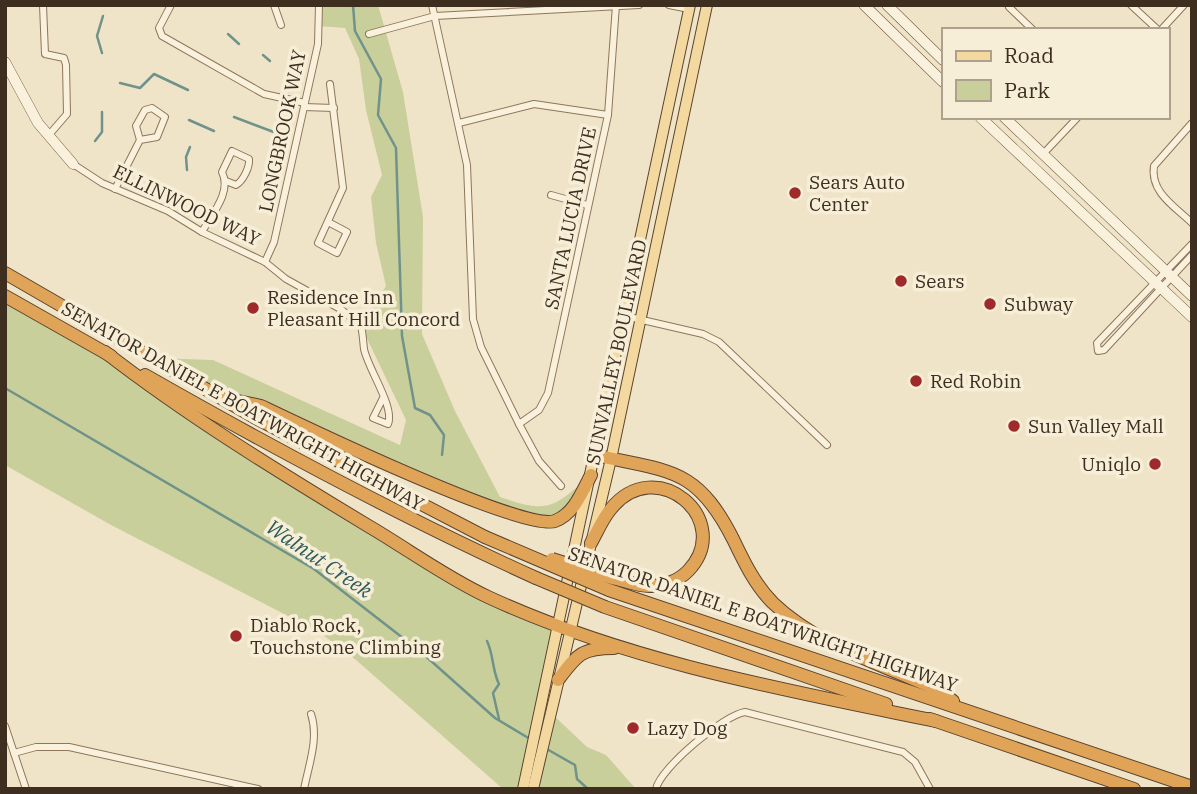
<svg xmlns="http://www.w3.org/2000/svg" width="1197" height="794" viewBox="0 0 1197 794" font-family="'IBM Plex Serif',serif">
<rect width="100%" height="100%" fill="#f0e4c8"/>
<g fill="#c9cf9b">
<path d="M319 5H378L403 92 423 217 422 334 455 411 500 497C549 514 553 508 591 475L564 517 530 520 261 406 224 398 155 358 213 360 400 445 406 420 361 326 386 286 376 243 371 197 382 175 366 110 359 59 345 28 318 26Z"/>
<polygon points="5,296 105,352 161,395 475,590 558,625 523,789 503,789 356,660 319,632 111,525 5,465"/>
<polygon points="550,712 587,747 606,755 636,789 533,789"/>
</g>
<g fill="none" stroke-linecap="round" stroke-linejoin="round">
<g stroke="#6f938a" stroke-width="2.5">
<polyline points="353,5 355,31 381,79 378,115 396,148 402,336 415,408 430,415 444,435 442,455"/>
<polyline points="228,34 239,44"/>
<polyline points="102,53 97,36 103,16"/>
<polyline points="263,55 270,61"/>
<polyline points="120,83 140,88 154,74 188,90"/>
<polyline points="234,117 279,134"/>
<polyline points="189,120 214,131"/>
<polyline points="95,141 102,132 102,112"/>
<polyline points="187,170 186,157 190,147"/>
<polyline points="5,388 314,569 421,652 495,718 530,739"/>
<path d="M487 641C494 656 492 670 499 684L493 693 499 719"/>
<polyline points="545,748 575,765 577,779 588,789"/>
</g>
<defs>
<g id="street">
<polyline points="43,5 45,54 64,58 66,65 67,114 48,136"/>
<polyline points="171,5 159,28 162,36 264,94 305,103"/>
<polyline points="274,5 281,25"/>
<polyline points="432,5 467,165 473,319 481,347 519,424 539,461 561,486"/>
<polyline points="669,5 689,9"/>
<polyline points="1131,5 1158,30"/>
<polyline points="1009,7 1033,30"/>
<polyline points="1161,30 1184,5"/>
<polyline points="369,34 435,16 639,5"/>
<polyline points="304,107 334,108"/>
<polyline points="459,123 534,104 608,115"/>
<path d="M1192 123 1154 166C1150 192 1174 206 1192 223"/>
<polyline points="1043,154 1078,117"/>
<path d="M73 164 102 183 168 211 202 232 265 262 286 279 342 310 361 326C363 334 363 341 364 349 368 369 395 407 388 424L373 418 383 398"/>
<polyline points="115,189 140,140 136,126 145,110 152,108 165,117 157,137 140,140"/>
<polyline points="551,195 587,205"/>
<polyline points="330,223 347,232 337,253 318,243 343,188 330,84"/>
<path d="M202 232C212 214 232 192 222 172L232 151 249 159C250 167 243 181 236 185L226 181"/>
<polyline points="1192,244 1097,343 1098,351 1104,350 1192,255"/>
<polyline points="265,262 274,242 318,44 319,5"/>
<polyline points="625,316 703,334 719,342 827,445"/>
<polyline points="519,424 539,410 548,393 608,115 616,5"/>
<polyline points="5,726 26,789"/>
<polyline points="14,753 36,747 69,747 258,789"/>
<path d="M304 789C309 764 319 738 311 714"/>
<path d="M656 789C660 768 724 715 745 712L903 752 915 762 930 789"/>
</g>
<g id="secondary">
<polyline points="864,5 943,82"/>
<polyline points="887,5 943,60"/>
<polyline points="5,62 38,123 73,164"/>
<polyline points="980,117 1192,317"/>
<polyline points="1004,117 1192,296"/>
</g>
<g id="primary">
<polyline points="523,789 690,5"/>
<polyline points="533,789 611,459 707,5"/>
</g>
<g id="highway">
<polyline points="5,273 254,417 485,537"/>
<polyline points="5,296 111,356"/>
<path d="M105 352C189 417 279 472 370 527 409 550 447 578 488 597 629 662 785 690 936 721"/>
<path d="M145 375C273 448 401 517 536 578"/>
<path d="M233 400 261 406C303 426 523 532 555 521 574 514 582 492 591 475"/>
<path d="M595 455C669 472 696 466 733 539 744 562 755 585 773 603 818 646 882 664 938 690L953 701"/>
<path d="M591 543C597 532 602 520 610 510 656 451 736 521 688 571 678 581 663 587 649 586 637 586 624 580 612 578"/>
<polyline points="609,590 1192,787"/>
<polyline points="605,607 886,704"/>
<path d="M558 680C577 655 581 648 614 648"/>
<polyline points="930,719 1134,789"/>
</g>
</defs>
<use href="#street" stroke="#8d765c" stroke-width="8"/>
<use href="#secondary" stroke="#6f573f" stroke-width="11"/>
<use href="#primary" stroke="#5b4430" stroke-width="12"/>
<use href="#highway" stroke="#5b4430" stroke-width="14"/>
<use href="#street" stroke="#faf1dc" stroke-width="6"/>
<use href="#secondary" stroke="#faf1dc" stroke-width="10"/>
<use href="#primary" stroke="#f3d9a0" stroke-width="10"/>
<use href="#highway" stroke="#e0a458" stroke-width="12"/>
<defs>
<g id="highway-bridge">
<polyline points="485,537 609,590"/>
<polyline points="552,559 612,578"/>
<polyline points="536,578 605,607"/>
</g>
</defs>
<use href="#highway-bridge" stroke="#5b4430" stroke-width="14" stroke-linecap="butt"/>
<use href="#highway-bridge" stroke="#e0a458" stroke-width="12"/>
</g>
<g fill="#9e2a2b" stroke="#f7eed8" stroke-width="2.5">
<circle cx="795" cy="193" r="7"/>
<circle cx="901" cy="281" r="7"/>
<circle cx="990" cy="304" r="7"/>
<circle cx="253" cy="308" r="7"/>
<circle cx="916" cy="381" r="7"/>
<circle cx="1014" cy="426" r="7"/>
<circle cx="1155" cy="464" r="7"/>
<circle cx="236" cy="636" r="7"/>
<circle cx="633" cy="728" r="7"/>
</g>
<g text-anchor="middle" stroke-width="7" stroke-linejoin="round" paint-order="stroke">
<g font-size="19" fill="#3d2e20" stroke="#f7eed8">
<text transform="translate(282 131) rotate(-78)" y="7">LONGBROOK WAY</text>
<text transform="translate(187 205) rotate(26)" y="7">ELLINWOOD WAY</text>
<text transform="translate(570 218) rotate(-78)" y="7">SANTA LUCIA DRIVE</text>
<text transform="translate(616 352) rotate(-78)" y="7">SUNVALLEY BOULEVARD</text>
<text transform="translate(243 406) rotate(29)" y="7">SENATOR DANIEL E BOATWRIGHT HIGHWAY</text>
<text transform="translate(763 619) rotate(19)" y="7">SENATOR DANIEL E BOATWRIGHT HIGHWAY</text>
</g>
<g font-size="19" fill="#3d2e20" stroke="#f7eed8" text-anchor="start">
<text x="809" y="189">Sears Auto<tspan x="809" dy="22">Center</tspan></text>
<text x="915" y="288">Sears</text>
<text x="267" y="304">Residence Inn<tspan x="267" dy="22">Pleasant Hill Concord</tspan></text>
<text x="1004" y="311">Subway</text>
<text x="930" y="388">Red Robin</text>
<text x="1028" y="433">Sun Valley Mall</text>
<text x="1141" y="471" text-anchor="end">Uniqlo</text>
<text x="250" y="632">Diablo Rock,<tspan x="250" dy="22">Touchstone Climbing</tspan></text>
<text x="647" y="735">Lazy Dog</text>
</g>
<g font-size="21" font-style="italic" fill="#2f5d5a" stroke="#f7eed8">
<text transform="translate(319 559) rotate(34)" y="7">Walnut Creek</text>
</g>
</g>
<rect width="1197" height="794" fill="none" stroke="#3d2e20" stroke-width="14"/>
<rect x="942" y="28" width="228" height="91" fill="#f7eed8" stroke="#ada18e" stroke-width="2"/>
<rect x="956" y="51" width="35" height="10" fill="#f3d9a0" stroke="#ada18e" stroke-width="2"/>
<text x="1004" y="63" font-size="21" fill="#3d2e20">Road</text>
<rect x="956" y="80" width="35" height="21" fill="#c9cf9b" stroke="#ada18e" stroke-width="2"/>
<text x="1004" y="98" font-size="21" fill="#3d2e20">Park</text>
</svg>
